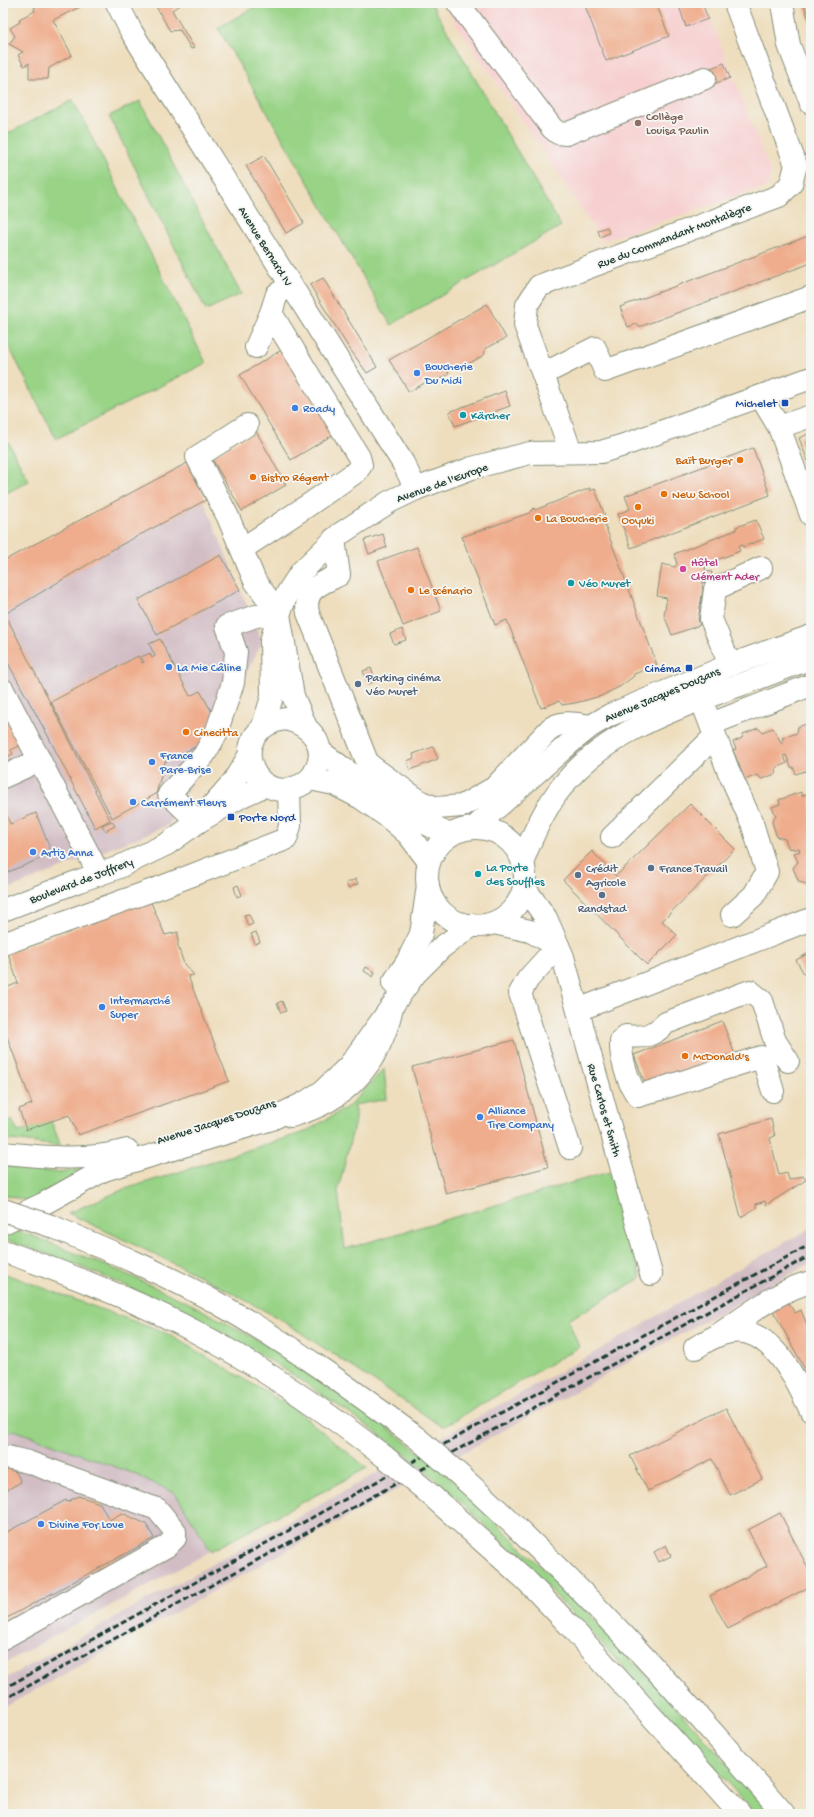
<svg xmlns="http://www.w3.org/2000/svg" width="814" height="1817" viewBox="0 0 814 1817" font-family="'Gochi Hand',sans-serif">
<rect width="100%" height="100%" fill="#f6f6f2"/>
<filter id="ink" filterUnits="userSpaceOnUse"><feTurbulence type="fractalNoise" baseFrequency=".025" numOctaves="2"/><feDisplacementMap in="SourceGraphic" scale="8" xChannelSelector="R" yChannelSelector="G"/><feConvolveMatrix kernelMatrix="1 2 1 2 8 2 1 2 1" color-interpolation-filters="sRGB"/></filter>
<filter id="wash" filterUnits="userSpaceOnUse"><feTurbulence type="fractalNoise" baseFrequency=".012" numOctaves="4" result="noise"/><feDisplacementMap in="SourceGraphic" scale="16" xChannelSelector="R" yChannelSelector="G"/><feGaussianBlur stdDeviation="0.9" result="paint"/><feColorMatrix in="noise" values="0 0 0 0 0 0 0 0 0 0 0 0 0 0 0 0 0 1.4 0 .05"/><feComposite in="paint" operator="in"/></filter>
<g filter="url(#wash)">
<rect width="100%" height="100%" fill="#eedebe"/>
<polygon fill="#f7cfd0" points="442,3 704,3 771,173 768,186 602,241 548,158"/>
<g fill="#d2bdc5">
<polygon points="189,465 262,642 169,825 3,891 3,564"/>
<polygon points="811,1228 811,1263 466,1451 3,1708 3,1680 601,1349 694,1294"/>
<polygon points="14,1430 132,1473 175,1493 211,1551 3,1664 3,1436"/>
</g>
<g fill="#98d386" stroke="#5c885d">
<polygon points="261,3 431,3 561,226 391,325 218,28"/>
<polygon points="73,100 206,363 56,439 3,335 3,136"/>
<polygon points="140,101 241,294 206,310 109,116"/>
<polygon points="3,433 29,481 3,495"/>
<polygon points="384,1069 387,1099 355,1105 355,1121 338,1191 345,1249 609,1172 641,1278 568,1320 579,1347 443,1427 280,1319 206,1279 68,1213 122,1190 305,1132 349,1106"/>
<polygon points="12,1120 18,1132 51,1121 59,1141 60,1146 3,1139 3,1124"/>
<polygon points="3,1166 60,1173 84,1168 87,1169 29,1201 3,1195"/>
<path d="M3 1227 33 1236 122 1272 191 1304 263 1343 388 1428 448 1475 590 1615 691 1723 771 1814H755C680 1728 604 1643 522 1562 485 1525 447 1487 405 1454 385 1438 364 1424 343 1409 314 1389 284 1368 254 1351 174 1305 90 1267 3 1239Z"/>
<polygon points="3,1273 168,1334 296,1410 367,1468 211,1551 175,1493 132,1473 14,1430 3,1436"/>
</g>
<g id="blocks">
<g fill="#efad8d">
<polygon points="42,3 86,4 53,20 72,55 49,68 48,79 29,79 29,63 24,66 18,55 23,52 9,44 15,36 10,28 20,22 19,19 35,11 34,8"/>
<polygon points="154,3 184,3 172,10 194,48 191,49 180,30 170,31"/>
<polygon points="584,3 656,3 669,36 606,61"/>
<polygon points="678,3 702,3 708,19 686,27"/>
<polygon points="803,3 811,3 811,25"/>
<polygon points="724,63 730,78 711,85 705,70"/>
<polygon points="264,156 304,223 286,233 246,166"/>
<polygon points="607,227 609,233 600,237 598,230"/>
<polygon points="811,235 811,263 639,327 637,324 628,327 620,307"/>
<polygon points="323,278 377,367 367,373 347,345 310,285"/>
<polygon points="487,304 506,338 485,349 484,355 459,369 453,368 449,370 448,375 434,382 428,381 409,392 389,360"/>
<polygon points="285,348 336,433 291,460 240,375"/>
<polygon points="505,391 510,406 455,426 449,412"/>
<polygon points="256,431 286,485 242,511 211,457"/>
<polygon points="811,433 811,464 809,464 799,438"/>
<polygon points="753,448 770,495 631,548 618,514 630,509 625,496"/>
<polygon points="187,463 206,500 117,547 5,614 110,820 95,828 48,736 3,654 3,561"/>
<polygon points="590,488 590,491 595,489 605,516 602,517 657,665 634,674 634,676 621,686 601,696 575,703 562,705 559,701 541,708 507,620 495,625 462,537 529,513 534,508 535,510"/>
<polygon points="756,520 764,539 743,547 742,545 738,546 740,551 706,564 705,571 712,572 710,583 703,581 702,587 703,588 698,620 700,625 672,635 664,615 667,598 657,596 662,564 675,567 677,564 674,554 736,530 736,527"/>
<polygon points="383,534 387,547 369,554 364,540"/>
<polygon points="417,547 441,611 403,626 378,561"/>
<polygon points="221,555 240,590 157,635 138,600"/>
<polygon points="402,629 406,640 394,644 390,634"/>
<polygon points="160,639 190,696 200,691 213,714 203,743 165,762 156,794 112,818 51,702 138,656 142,663 144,662 141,657 150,653 152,658 155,656 149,644"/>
<polygon points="371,668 376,681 368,684 363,671"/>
<polygon points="3,706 23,744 11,750 13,754 3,759"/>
<polygon points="809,723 811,723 811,772 808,770 796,774 793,767 791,767 786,755 783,756 787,763 776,768 775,774 762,779 757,775 745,780 733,750 736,749 733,742 742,738 743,734 758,728 762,732 773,728 782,744 784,743 782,738 797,733 798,727"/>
<polygon points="433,747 438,759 410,770 407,761 414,758 413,754"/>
<polygon points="801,792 802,796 809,793 811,798 811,897 806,884 799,882 793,868 798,862 794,853 800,851 799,848 794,850 793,848 789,849 785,839 777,837 772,822 776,816 772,807 780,804 779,800"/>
<polygon points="690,804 735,849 662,921 677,935 647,965 563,880 592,851 616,876"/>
<polygon points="4,808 10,824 36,813 52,854 3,874"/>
<polygon points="112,821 115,826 105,831 102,825"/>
<polygon points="356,879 358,884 348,888 346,883"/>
<polygon points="238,885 242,895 237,897 234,887"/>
<polygon points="150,900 165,935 178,932 178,946 184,964 194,975 188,976 229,1081 78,1135 69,1115 26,1130 19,1109 32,1104 3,1026 3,989 18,983 8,953"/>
<polygon points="249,914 253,924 248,926 244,915"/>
<polygon points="256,932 260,942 255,944 251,934"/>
<polygon points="810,946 811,946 811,986 796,960 809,953"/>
<polygon points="366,967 375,972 373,977 364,971"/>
<polygon points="282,1001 286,1011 281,1013 277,1003"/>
<polygon points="722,1021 736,1057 648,1091 634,1055"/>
<polygon points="514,1040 548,1167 446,1194 412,1067"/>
<polygon points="771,1119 775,1136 770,1138 779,1175 787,1173 789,1180 803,1176 806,1180 766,1205 765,1201 756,1204 756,1208 741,1217 719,1134"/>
<polygon points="786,1300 795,1313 801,1310 811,1335 811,1380 771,1307"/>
<polygon points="726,1408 762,1479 730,1495 712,1459 648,1491 630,1456"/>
<polygon points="3,1467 16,1472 21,1482 3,1492"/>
<polygon points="78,1496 100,1503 109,1520 122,1513 146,1524 154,1538 3,1620 3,1534 66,1500 67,1502"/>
<polygon points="780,1513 811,1574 811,1586 728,1629 710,1596 767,1566 748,1530"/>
<polygon points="666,1545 671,1556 659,1562 654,1552"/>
</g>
</g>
</g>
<g filter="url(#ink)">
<use href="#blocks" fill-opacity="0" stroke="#868e79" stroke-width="1"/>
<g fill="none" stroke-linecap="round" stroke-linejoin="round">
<defs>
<g id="minor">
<polyline points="117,3 131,31 403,463 416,489"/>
<polyline points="458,3 552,128 558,133 566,134 705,78"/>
<polyline points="782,3 789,45 811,103"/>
<polyline points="271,313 277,294 290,286"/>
<polyline points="543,374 595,348 605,371 811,297"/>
<polyline points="761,397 779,427 811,515"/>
<polyline points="247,425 197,457 228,517 255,581 279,614 293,696 306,727"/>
<polyline points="779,427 811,416"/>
<polyline points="571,452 525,325 527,305 539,286 779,196 791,184 796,165 735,3"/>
<path d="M334 539 339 575C320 584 303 589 308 613L368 764 421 802 437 808 462 806 494 788 551 728C564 720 577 724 591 726"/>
<polyline points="242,549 310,504 356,472 361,465 359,457 271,313 256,347"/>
<polyline points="730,665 711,619 715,589 761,568"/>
<polyline points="3,690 99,874"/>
<polyline points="701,699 728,770 752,823 767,872 754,895 732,915"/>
<path d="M285 719C313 725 330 748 313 775 308 782 301 786 293 788 251 802 225 729 285 719Z"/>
<polyline points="711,724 811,685"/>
<polyline points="263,726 272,697 271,641 279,614 288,592 301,572 340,534 389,502 416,489 472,468 530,453 601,452 627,444 811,378"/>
<polyline points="321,752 396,807 418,820 450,835"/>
<polyline points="3,777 40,760"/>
<polyline points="310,779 334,784 361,798 388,817 408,834 429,862"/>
<polyline points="212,806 233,782 249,756"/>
<polyline points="198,822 169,794 204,755 215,736 233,683 236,652 227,626 256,616 279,614"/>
<polyline points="612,837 715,736"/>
<polyline points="524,887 546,918 563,957 651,1274"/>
<polyline points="3,910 79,881 117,868 167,844 198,822 242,796 266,785"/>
<polyline points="494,923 530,931 558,946"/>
<polyline points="3,944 164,886 286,839 290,826 289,790"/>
<polyline points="558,946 528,979 520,993 570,1148"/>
<polyline points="578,1010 811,919"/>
<path d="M773 1091 763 1059 761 1057 638 1096C628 1085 620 1055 621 1041L626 1036C644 1038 653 1036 666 1023L750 991 762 1001 775 1041 788 1061"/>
<path d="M291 1116C347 1101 380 1063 392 1007"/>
<path d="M719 1334C748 1315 778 1290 811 1282"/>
<path d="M695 1348C702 1344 709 1339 717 1336 766 1314 794 1376 811 1411"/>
<polyline points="3,1456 28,1462 157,1509 175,1531 175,1538 167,1546 3,1638"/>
</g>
<g id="major">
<polyline points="475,827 571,742 591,726 610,715 730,665 811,636"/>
<circle cx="476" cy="877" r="49"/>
<path d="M523 860C532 836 542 814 557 793 597 737 664 713 726 690 754 680 783 669 811 658"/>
<polyline points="393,983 407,962 421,934 428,885"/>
<path d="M3 1153C46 1157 85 1162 127 1150"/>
<polyline points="3,1223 43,1204 104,1170 272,1119 306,1102 323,1091 349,1066 415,974 442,947 473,925"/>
<path d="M51 1226C108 1250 165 1274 219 1304 289 1344 353 1390 417 1438"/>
<path d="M3 1251C69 1274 134 1299 196 1332 263 1367 325 1411 385 1457"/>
<path d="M454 1470C573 1576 680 1693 784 1814"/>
<polyline points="424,1489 525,1579 570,1626 740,1814"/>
</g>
</defs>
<use href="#minor" stroke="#868e79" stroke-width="24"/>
<use href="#major" stroke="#868e79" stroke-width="24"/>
<use href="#minor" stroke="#fff" stroke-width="22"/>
<use href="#major" stroke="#fff" stroke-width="22"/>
<g stroke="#1f3d34" stroke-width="3" stroke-dasharray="6 3" stroke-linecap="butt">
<polyline points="3,1689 486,1421 811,1244"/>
<polyline points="3,1700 811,1255"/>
</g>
<defs>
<g id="major-bridge">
<polyline points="3,1210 51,1226"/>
<polyline points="417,1438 454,1470"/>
<polyline points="385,1457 424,1489"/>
</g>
</defs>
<use href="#major-bridge" stroke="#868e79" stroke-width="24" stroke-linecap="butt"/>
<use href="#major-bridge" stroke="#fff" stroke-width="22"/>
</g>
</g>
<circle fill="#8d6e63" stroke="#f6f6f2" stroke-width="1.5" cx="638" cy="123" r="4"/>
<g fill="#3f7fe0" stroke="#f6f6f2" stroke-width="1.5">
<circle cx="417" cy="373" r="4"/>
<circle cx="295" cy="408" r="4"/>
<circle cx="169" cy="667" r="4"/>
<circle cx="152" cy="762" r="4"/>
<circle cx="133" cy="802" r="4"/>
<circle cx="33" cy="852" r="4"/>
<circle cx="102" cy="1007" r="4"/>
<circle cx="480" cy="1117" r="4"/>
<circle cx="41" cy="1524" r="4"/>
</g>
<g fill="#1a4fb4" stroke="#f6f6f2" stroke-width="1.5">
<rect x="781" y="399" width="8" height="8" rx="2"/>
<rect x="685" y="664" width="8" height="8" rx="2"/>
<rect x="227" y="813" width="8" height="8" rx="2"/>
</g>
<g fill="#0f9aa8" stroke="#f6f6f2" stroke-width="1.5">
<circle cx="463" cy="415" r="4"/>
<circle cx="571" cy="583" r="4"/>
<circle cx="478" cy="874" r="4"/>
</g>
<g fill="#e8710a" stroke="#f6f6f2" stroke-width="1.5">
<circle cx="740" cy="460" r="4"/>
<circle cx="253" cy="477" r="4"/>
<circle cx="664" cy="494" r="4"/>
<circle cx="638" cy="507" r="4"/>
<circle cx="538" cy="518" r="4"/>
<circle cx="411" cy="590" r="4"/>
<circle cx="186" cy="732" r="4"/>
<circle cx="685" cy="1056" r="4"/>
</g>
<circle fill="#d1479c" stroke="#f6f6f2" stroke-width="1.5" cx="683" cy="569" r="4"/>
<g fill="#5c6f8a" stroke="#f6f6f2" stroke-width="1.5">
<circle cx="358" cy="684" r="4"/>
<circle cx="651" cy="868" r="4"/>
<circle cx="578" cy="875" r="4"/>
<circle cx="602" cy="895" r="4"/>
</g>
<g text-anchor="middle" stroke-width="3.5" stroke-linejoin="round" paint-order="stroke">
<g font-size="12" fill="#785e54" stroke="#f6f6f2" text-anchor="start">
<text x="646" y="120">Collège<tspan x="646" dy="14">Louisa Paulin</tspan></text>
</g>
<g font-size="12" fill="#1f3d34" stroke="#f6f6f2">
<text transform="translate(674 235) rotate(-21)" y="4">Rue du Commandant Montalègre</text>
<text transform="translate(266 246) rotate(58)" y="4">Avenue Bernard IV</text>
<text transform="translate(442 482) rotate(-20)" y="4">Avenue de l'Europe</text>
<text transform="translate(662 694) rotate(-23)" y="4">Avenue Jacques Douzans</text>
<text transform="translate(81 880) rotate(-21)" y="4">Boulevard de Joffrery</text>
<text transform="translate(605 1110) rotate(74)" y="4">Rue Carlos et Smith</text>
<text transform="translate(216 1121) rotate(-18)" y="4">Avenue Jacques Douzans</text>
</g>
<g font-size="12" fill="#366cbe" stroke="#f6f6f2" text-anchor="start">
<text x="425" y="370">Boucherie<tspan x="425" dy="14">Du Midi</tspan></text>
<text x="303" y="412">Roady</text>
<text x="177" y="671">La Mie Câline</text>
<text x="160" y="759">France<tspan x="160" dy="14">Pare-Brise</tspan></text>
<text x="141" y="806">Carrément Fleurs</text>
<text x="41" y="856">Artiz Anna</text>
<text x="110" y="1004">Intermarché<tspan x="110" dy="14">Super</tspan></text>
<text x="488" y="1114">Alliance<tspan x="488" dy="14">Tire Company</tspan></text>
<text x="49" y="1528">Divine For Love</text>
</g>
<g font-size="12" fill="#164399" stroke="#f6f6f2" text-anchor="end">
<text x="777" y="407">Michelet</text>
<text x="681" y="672">Cinéma</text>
<text x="239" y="821" text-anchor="start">Porte Nord</text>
</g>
<g font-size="12" fill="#0d838f" stroke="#f6f6f2" text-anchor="start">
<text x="471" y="419">Kärcher</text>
<text x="579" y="587">Véo Muret</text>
<text x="486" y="871">La Porte<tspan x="486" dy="14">des Souffles</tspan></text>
</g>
<g font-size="12" fill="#c56008" stroke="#f6f6f2" text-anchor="start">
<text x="732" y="464" text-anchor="end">Baït Burger</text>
<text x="261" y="481">Bistro Régent</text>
<text x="672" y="498">New School</text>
<text x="546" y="522">La Boucherie</text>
<text x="638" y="524" text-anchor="middle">Ooyuki</text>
<text x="419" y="594">Le scénario</text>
<text x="194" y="736">Cinecitta</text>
<text x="693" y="1060">McDonald's</text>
</g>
<g font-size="12" fill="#b23c85" stroke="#f6f6f2" text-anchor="start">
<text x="691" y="566">Hôtel<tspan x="691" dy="14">Clément Ader</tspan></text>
</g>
<g font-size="12" fill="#4e5e75" stroke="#f6f6f2" text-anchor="start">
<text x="366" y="681">Parking cinéma<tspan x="366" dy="14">Véo Muret</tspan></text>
<text x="586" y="872">Crédit<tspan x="586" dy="14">Agricole</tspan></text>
<text x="659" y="872">France Travail</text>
<text x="602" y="912" text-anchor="middle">Randstad</text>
</g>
</g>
<rect width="814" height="1817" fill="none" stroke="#f6f6f2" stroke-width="16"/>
</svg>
